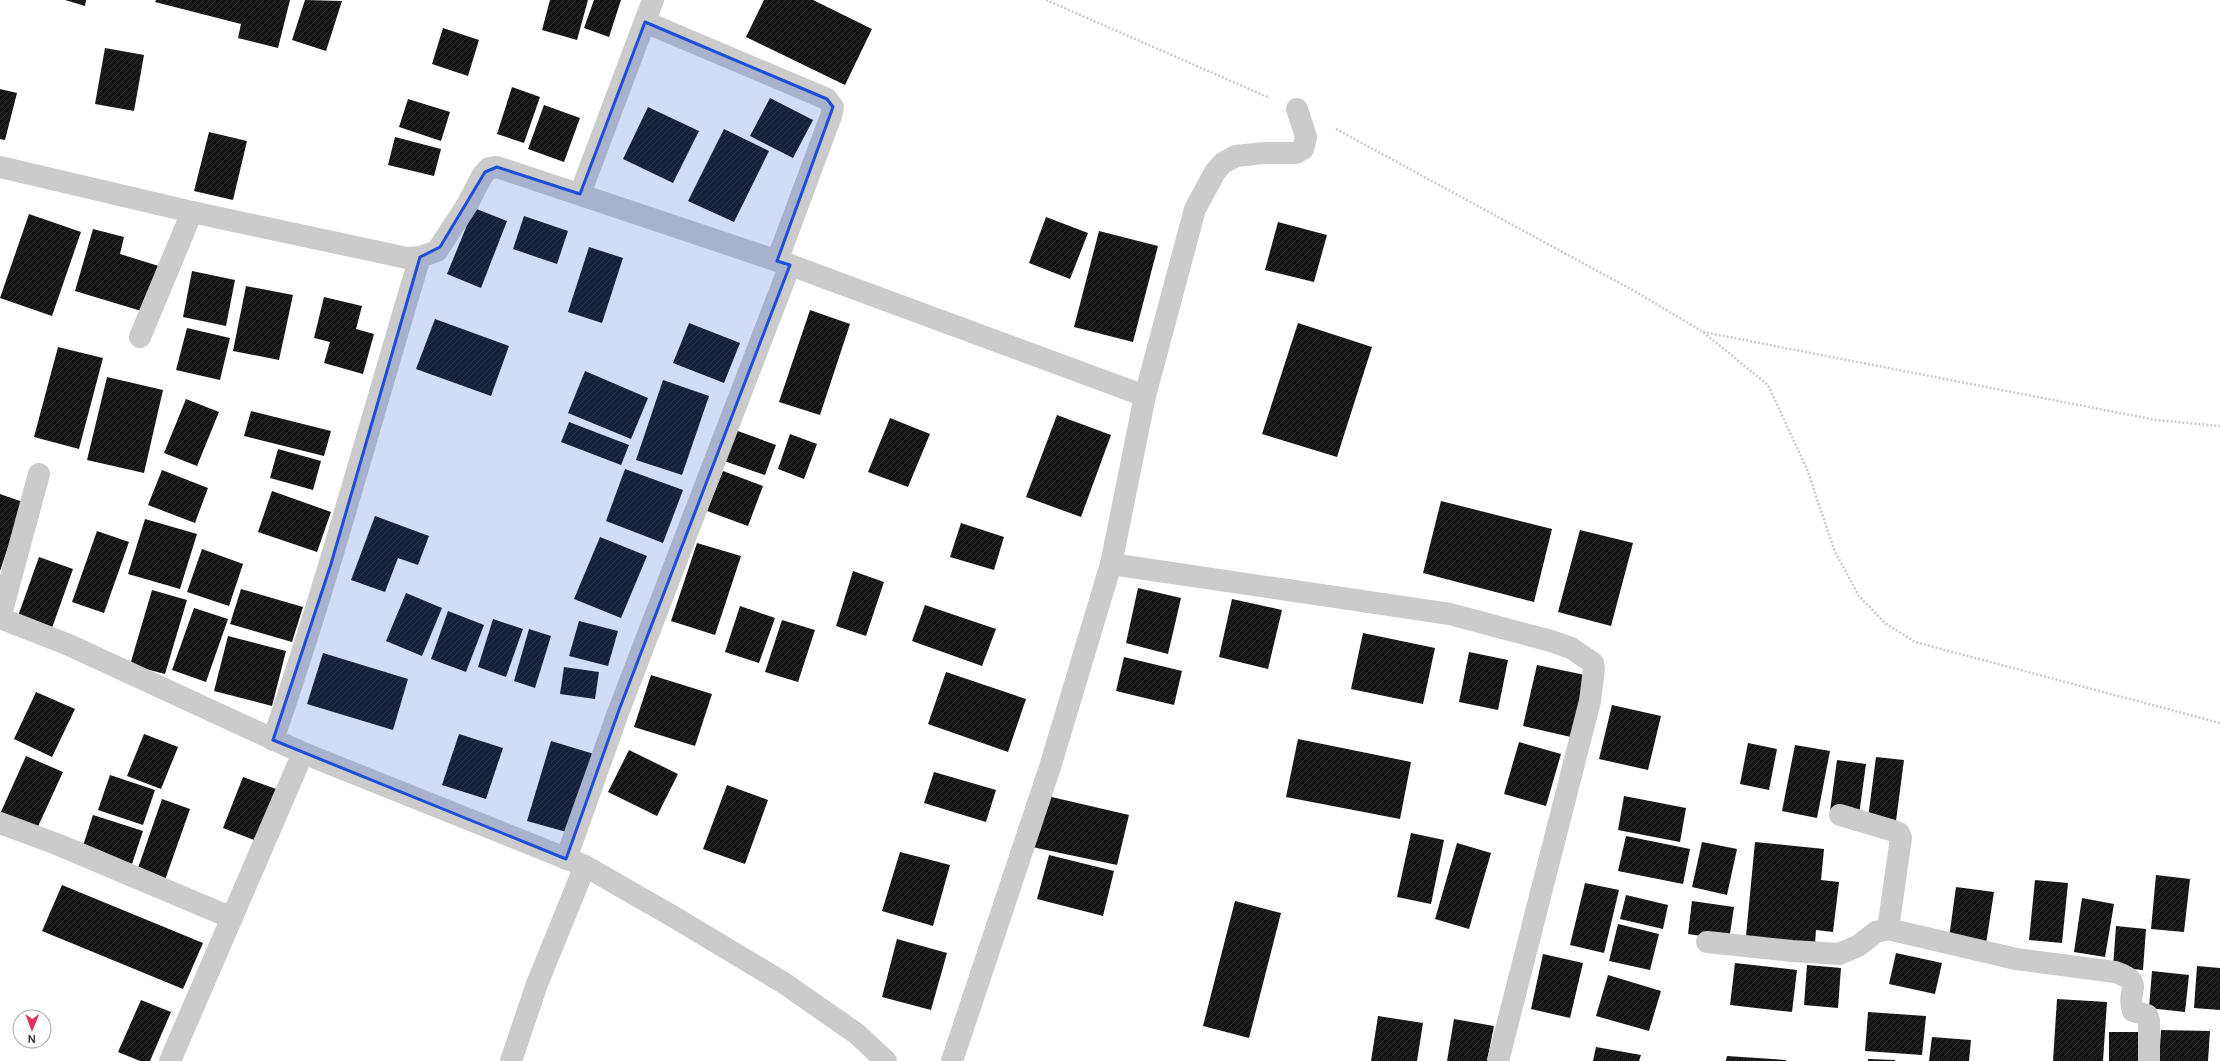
<svg xmlns="http://www.w3.org/2000/svg" width="2220" height="1061" viewBox="0 0 2220 1061" font-family="Manrope,sans-serif">
<defs>
<pattern id="building-hatch" width="6" height="6" patternUnits="userSpaceOnUse"><rect width="6" height="6" fill="#151515"/><path d="M-1 1l2-2M0 6l6-6M5 7l2-2" fill="none" stroke="#2f2f2f"/></pattern>
</defs>
<rect width="100%" height="100%" fill="#fff"/>
<g fill="url(#building-hatch)">
<polygon points="65,0 86,0 85,6"/>
<polygon points="156,0 290,0 278,48 238,38 241,24 155,2"/>
<polygon points="305,0 342,1 326,51 292,40"/>
<polygon points="550,0 588,0 577,40 542,30"/>
<polygon points="594,0 621,0 609,37 584,28"/>
<polygon points="764,0 813,0 872,29 845,85 746,37"/>
<polygon points="443,28 479,40 468,76 432,64"/>
<polygon points="105,48 144,55 134,111 95,104"/>
<polygon points="512,87 540,97 524,143 497,134"/>
<polygon points="0,89 17,93 5,140 0,139"/>
<polygon points="770,98 813,120 793,158 750,136"/>
<polygon points="408,99 450,112 441,141 399,127"/>
<polygon points="544,105 580,118 564,162 528,149"/>
<polygon points="648,107 699,131 673,183 623,159"/>
<polygon points="724,129 769,151 734,222 688,201"/>
<polygon points="209,132 247,141 233,200 194,191"/>
<polygon points="395,137 441,149 434,176 388,165"/>
<polygon points="474,208 507,221 481,288 447,274"/>
<polygon points="29,214 81,232 52,316 0,298"/>
<polygon points="524,216 568,231 557,264 513,249"/>
<polygon points="1046,217 1088,233 1070,279 1029,263"/>
<polygon points="1278,222 1327,235 1314,282 1265,270"/>
<polygon points="93,229 124,237 120,254 162,267 148,313 75,291"/>
<polygon points="1099,231 1158,246 1133,342 1074,327"/>
<polygon points="589,247 623,258 602,323 568,312"/>
<polygon points="192,271 235,280 226,326 183,317"/>
<polygon points="246,286 293,295 279,360 233,351"/>
<polygon points="324,297 362,306 356,329 374,334 363,374 324,363 330,342 314,338"/>
<polygon points="810,310 850,324 820,415 779,402"/>
<polygon points="435,319 509,346 491,396 416,369"/>
<polygon points="689,323 740,343 724,383 673,363"/>
<polygon points="1298,323 1372,347 1337,457 1262,434"/>
<polygon points="187,328 230,338 220,380 176,370"/>
<polygon points="58,347 103,358 79,449 34,437"/>
<polygon points="585,371 648,398 631,439 568,413"/>
<polygon points="107,377 163,390 144,473 87,460"/>
<polygon points="663,380 709,396 682,475 636,460"/>
<polygon points="186,399 219,412 197,466 164,453"/>
<polygon points="251,411 331,431 324,456 244,436"/>
<polygon points="1057,415 1111,435 1081,517 1026,497"/>
<polygon points="890,418 930,434 908,487 868,472"/>
<polygon points="569,422 629,445 621,465 561,442"/>
<polygon points="735,430 776,445 765,475 724,461"/>
<polygon points="790,434 817,444 804,479 778,469"/>
<polygon points="278,449 321,461 313,490 270,478"/>
<polygon points="625,469 683,490 663,543 606,521"/>
<polygon points="162,470 208,488 195,523 148,505"/>
<polygon points="723,471 763,486 748,526 707,511"/>
<polygon points="272,491 331,512 317,552 258,532"/>
<polygon points="0,494 23,502 0,571"/>
<polygon points="1441,501 1552,529 1534,602 1423,573"/>
<polygon points="375,516 429,536 418,565 398,558 385,592 351,580"/>
<polygon points="145,519 197,534 180,589 128,574"/>
<polygon points="961,523 1004,537 994,570 950,557"/>
<polygon points="1580,530 1633,543 1611,626 1558,612"/>
<polygon points="97,531 129,542 104,613 72,602"/>
<polygon points="600,537 647,556 621,618 574,599"/>
<polygon points="697,543 741,556 715,635 671,621"/>
<polygon points="202,549 243,564 229,606 187,592"/>
<polygon points="39,557 73,569 52,628 18,616"/>
<polygon points="853,571 884,582 866,636 836,626"/>
<polygon points="1138,588 1181,598 1168,654 1126,643"/>
<polygon points="241,589 303,607 292,642 230,624"/>
<polygon points="152,590 187,600 165,674 130,665"/>
<polygon points="406,593 442,608 422,656 386,641"/>
<polygon points="1232,599 1282,610 1268,669 1219,657"/>
<polygon points="925,605 996,629 982,666 912,641"/>
<polygon points="740,606 775,618 759,663 725,652"/>
<polygon points="194,608 228,619 206,682 172,670"/>
<polygon points="448,611 484,625 466,672 431,659"/>
<polygon points="493,619 523,629 506,677 478,667"/>
<polygon points="782,620 815,630 798,682 765,672"/>
<polygon points="579,621 618,631 608,666 569,656"/>
<polygon points="529,629 551,636 535,688 514,681"/>
<polygon points="1363,633 1435,648 1423,704 1351,689"/>
<polygon points="228,636 286,651 272,706 214,691"/>
<polygon points="1469,652 1508,660 1498,710 1459,702"/>
<polygon points="323,653 408,679 393,730 307,704"/>
<polygon points="1124,657 1182,671 1174,705 1116,691"/>
<polygon points="1537,665 1585,675 1571,737 1523,726"/>
<polygon points="564,667 599,672 595,699 560,694"/>
<polygon points="946,672 1026,699 1008,752 928,724"/>
<polygon points="651,675 712,694 695,746 634,727"/>
<polygon points="36,692 75,709 52,757 14,739"/>
<polygon points="1612,705 1661,716 1648,770 1599,759"/>
<polygon points="144,734 178,747 161,789 127,776"/>
<polygon points="459,734 503,748 486,799 442,785"/>
<polygon points="1298,739 1411,762 1400,819 1286,797"/>
<polygon points="551,741 594,754 570,833 527,821"/>
<polygon points="1519,742 1561,754 1546,806 1504,794"/>
<polygon points="1748,743 1777,749 1769,790 1740,784"/>
<polygon points="1795,745 1830,751 1817,818 1782,811"/>
<polygon points="629,750 678,774 657,816 608,792"/>
<polygon points="26,756 63,772 35,833 0,814"/>
<polygon points="1876,757 1904,760 1896,821 1868,818"/>
<polygon points="1837,760 1866,764 1859,815 1830,811"/>
<polygon points="934,772 996,790 986,822 924,803"/>
<polygon points="110,775 155,790 143,825 98,810"/>
<polygon points="243,777 279,790 259,842 223,828"/>
<polygon points="727,785 768,800 745,864 703,849"/>
<polygon points="1043,795 1129,815 1117,865 1032,847"/>
<polygon points="1624,796 1686,808 1680,842 1618,830"/>
<polygon points="162,799 190,809 165,880 137,871"/>
<polygon points="93,815 143,831 131,867 81,852"/>
<polygon points="1411,833 1444,840 1431,904 1397,897"/>
<polygon points="1626,836 1690,849 1683,884 1618,871"/>
<polygon points="1702,842 1737,849 1727,895 1692,887"/>
<polygon points="1755,842 1824,849 1821,880 1839,882 1833,932 1816,930 1815,944 1746,936"/>
<polygon points="1457,843 1491,853 1469,929 1435,919"/>
<polygon points="900,852 950,865 933,926 882,911"/>
<polygon points="1049,855 1114,871 1103,916 1037,899"/>
<polygon points="2156,875 2190,879 2184,932 2151,929"/>
<polygon points="2035,880 2068,883 2062,943 2029,940"/>
<polygon points="1585,883 1619,890 1604,953 1570,945"/>
<polygon points="62,885 203,943 183,989 42,931"/>
<polygon points="1956,887 1994,892 1986,944 1949,938"/>
<polygon points="1626,895 1668,905 1663,929 1620,919"/>
<polygon points="2082,898 2114,904 2105,957 2074,952"/>
<polygon points="1235,901 1281,913 1249,1038 1203,1026"/>
<polygon points="1692,901 1734,907 1729,940 1688,934"/>
<polygon points="1618,924 1659,934 1650,970 1609,961"/>
<polygon points="2116,926 2146,929 2143,970 2113,967"/>
<polygon points="897,939 947,953 931,1010 882,997"/>
<polygon points="1896,953 1942,963 1935,994 1889,984"/>
<polygon points="1543,954 1583,963 1570,1018 1531,1009"/>
<polygon points="1735,963 1797,970 1792,1012 1730,1005"/>
<polygon points="1807,965 1841,968 1838,1008 1804,1005"/>
<polygon points="2197,966 2220,968 2220,1010 2194,1008"/>
<polygon points="2152,971 2189,975 2185,1012 2149,1008"/>
<polygon points="1608,975 1661,991 1649,1031 1596,1016"/>
<polygon points="2057,999 2107,1002 2103,1061 2053,1061"/>
<polygon points="141,1000 171,1012 150,1061 140,1061 118,1052"/>
<polygon points="1868,1012 1926,1016 1922,1055 1865,1051"/>
<polygon points="1378,1016 1423,1023 1417,1061 1371,1061"/>
<polygon points="1454,1019 1494,1026 1487,1061 1447,1061"/>
<polygon points="2161,1030 2210,1031 2208,1061 2159,1061"/>
<rect x="2109" y="1032" width="30" height="29"/>
<polygon points="1932,1037 1971,1040 1969,1061 1929,1061"/>
<polygon points="1596,1047 1641,1055 1639,1061 1593,1061"/>
<polygon points="1727,1056 1786,1060 1786,1061 1726,1061"/>
<polygon points="1868,1059 1895,1060 1895,1061 1868,1061"/>
</g>
<g fill="none" stroke-linecap="round" stroke-linejoin="round">
<g stroke="#cbcbcb" stroke-width="2.5" stroke-dasharray="2 2" stroke-linecap="butt">
<polyline points="1046,0 1270,98"/>
<polyline points="1336,129 1638,293 1703,332 1768,385 1807,469 1835,552 1859,596 1885,623 1915,642 2220,723"/>
<polyline points="1703,332 2156,420 2220,426"/>
</g>
<g stroke="#cbcbcb" stroke-width="22">
<polyline points="645,22 827,99 833,107 831,116 777,261"/>
<polyline points="0,167 192,212 407,258 420,257 437,251 467,205 482,176 489,168 497,167 790,265 1145,396 1111,564 1050,767 952,1061"/>
<polyline points="580,194 653,0"/>
<polyline points="140,337 192,212"/>
<polyline points="1145,396 1195,209 1215,172 1223,163 1236,156 1264,153 1296,153 1303,149 1306,137 1297,109"/>
<polyline points="1111,564 1450,614 1551,641 1571,648 1593,663 1594,669 1590,701 1498,1061"/>
<polyline points="0,618 69,645 303,753 585,866 674,917 784,983 857,1034 886,1061"/>
<polyline points="0,618 39,474"/>
<path d="M273 740C328 581 371 419 420 257"/>
<path d="M1840 815 1894 831 1899 833 1901 838 1888 929 2016 959 2115 972C2147 983 2125 990 2133 1011L2147 1015 2149 1020V1061"/>
<polyline points="0,823 59,845 232,918"/>
<polyline points="566,859 619,710 790,265"/>
<polyline points="1707,942 1792,951 1839,954 1858,946 1876,932 1888,929"/>
<polyline points="170,1061 303,753"/>
<polyline points="511,1061 537,984 585,866"/>
</g>
</g>
<path fill="#1d4ed8" fill-opacity="0.2" stroke="#1d4ed8" stroke-width="3" stroke-linejoin="round" d="M645 22 827 99 833 107 777 261 790 265 619 710 566 859 273 740 331 564 420 257 440 247 485 172 497 167 580 194Z"/>
<g transform="translate(32 1029) rotate(181)"><circle r="19" fill="#ffffff" stroke="#ababab"/>
<path d="M0-3L7 15L0 10L-7 15Z" fill="#e1345a"/>
<text y="-6" font-size="11" font-weight="bold" text-anchor="middle" fill="#2e2e2e">N</text>
</g>
</svg>
